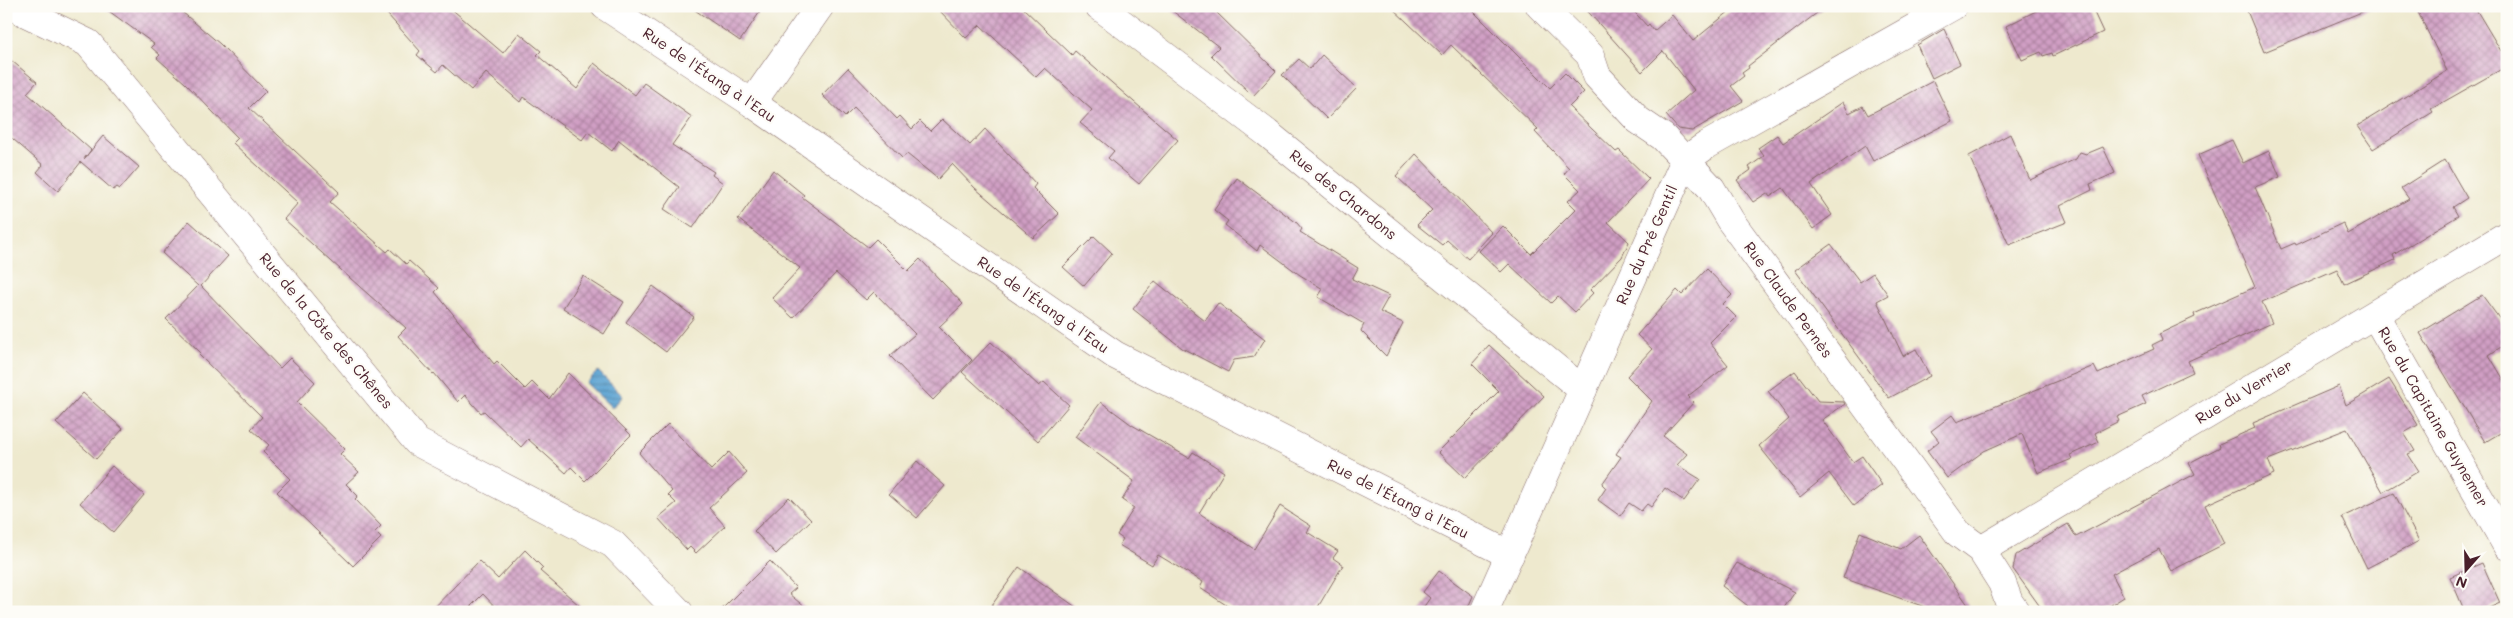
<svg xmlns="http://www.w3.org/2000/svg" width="2513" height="618" viewBox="0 0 2513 618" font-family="Mali,sans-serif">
<defs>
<pattern id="water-rules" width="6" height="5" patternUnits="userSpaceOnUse" patternTransform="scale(1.25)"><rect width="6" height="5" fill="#5aa2d1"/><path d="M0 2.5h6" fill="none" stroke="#4c83aa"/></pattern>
<pattern id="building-cross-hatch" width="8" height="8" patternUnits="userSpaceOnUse" patternTransform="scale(1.25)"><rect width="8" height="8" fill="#d09fc4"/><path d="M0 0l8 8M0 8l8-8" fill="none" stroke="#ab819f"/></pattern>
</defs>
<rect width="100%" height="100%" fill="#fdfcf7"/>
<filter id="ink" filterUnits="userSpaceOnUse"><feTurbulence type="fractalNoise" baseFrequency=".02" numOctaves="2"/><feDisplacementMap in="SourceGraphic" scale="10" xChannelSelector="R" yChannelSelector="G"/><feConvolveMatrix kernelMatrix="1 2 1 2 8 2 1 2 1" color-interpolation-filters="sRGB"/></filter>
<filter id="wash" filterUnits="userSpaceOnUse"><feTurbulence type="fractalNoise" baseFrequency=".0096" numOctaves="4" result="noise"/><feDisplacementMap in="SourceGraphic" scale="20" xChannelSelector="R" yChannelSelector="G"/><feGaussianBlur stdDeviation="1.12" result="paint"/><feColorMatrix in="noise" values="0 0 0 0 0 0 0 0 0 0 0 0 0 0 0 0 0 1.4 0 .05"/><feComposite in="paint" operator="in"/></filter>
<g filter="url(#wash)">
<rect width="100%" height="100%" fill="#eee9ce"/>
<polygon fill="url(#water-rules)" stroke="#52607e" points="598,371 623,396 612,408 586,383"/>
<g id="blocks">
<g fill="url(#building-cross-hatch)">
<polygon points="102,6 175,6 220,44 266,91 249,108 339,192 330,202 387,252 390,249 406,264 409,261 439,288 435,292 494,364 497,361 525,389 532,382 549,399 568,373 631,435 585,481 571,467 566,473 528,439 521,447 484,411 481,413 465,395 458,402 434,373 433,374 398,336 406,328 284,219 298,203 233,143 238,138 185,83 157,58 160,55 151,47 154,44"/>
<polygon points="380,6 448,6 503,53 519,33 541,51 537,55 577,89 594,63 635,95 644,83 692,117 672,145 714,172 712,175 723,183 693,228 664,209 679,187 619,140 612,151 588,132 582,140 523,97 520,102 486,73 471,90 443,65 437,72 417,55 420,51"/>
<polygon points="689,6 764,6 740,41"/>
<polygon points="935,6 1021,6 1072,55 1075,51 1178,140 1139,184 1108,158 1114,151 1080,123 1092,110 1045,68 1036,77 980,25 966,38"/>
<polygon points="1166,6 1210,6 1276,71 1253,96 1211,55 1219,47"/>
<polygon points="1390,6 1468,6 1550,88 1565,73 1584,92 1569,107 1616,152 1619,150 1649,179 1608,222 1629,242 1622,257 1590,290 1593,293 1575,312 1558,296 1551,303 1509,264 1501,272 1479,251 1503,226 1531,254 1576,209 1568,201 1580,190 1564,174 1569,168 1535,132 1538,129 1451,45 1442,55"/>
<polygon points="1583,6 1629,6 1647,26 1649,24 1654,31 1672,15 1693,41 1736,6 1826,6 1748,66 1749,68 1742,73 1744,76 1731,86 1743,101 1692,131 1678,129 1666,115 1694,90 1663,51 1642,72"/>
<polygon points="2046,6 2091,6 2103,32 2053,56 2052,53 2043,56 2041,52 2022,60 2006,26"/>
<polygon points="2245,6 2373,6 2374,7 2264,52"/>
<polygon points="2415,6 2474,6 2507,61 2507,66 2431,109 2433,112 2373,149 2357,126 2447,71"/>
<polygon points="1944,29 1960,64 1932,78 1917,45"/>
<polygon points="1322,55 1357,88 1327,119 1282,75 1299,59 1310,69"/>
<polygon points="6,56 37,82 27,93 91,150 84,159 103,136 139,167 120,189 117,187 113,190 81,162 58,191 37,172 43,165 6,133"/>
<polygon points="848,68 897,119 900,116 912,129 920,121 930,131 942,119 970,145 985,129 1036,184 1033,188 1059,214 1033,238 975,188 952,164 938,179 907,154 902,158 854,108 845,117 822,95"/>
<polygon points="1933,81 1952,121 1873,161 1865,146 1811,184 1832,215 1813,229 1783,188 1770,197 1767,193 1753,202 1737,180 1751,170 1749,167 1764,156 1758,148 1777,135 1783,143 1843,102 1849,113 1863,106 1868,115"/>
<polygon points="2010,134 2030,180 2076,159 2080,152 2086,154 2103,147 2115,173 2090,184 2092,190 2060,206 2067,222 2009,245 1969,156"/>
<polygon points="2232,140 2243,163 2269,151 2280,177 2255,187 2281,249 2295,243 2296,245 2343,223 2348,234 2409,199 2401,188 2445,160 2467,198 2453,207 2458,216 2393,255 2395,260 2344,284 2337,269 2262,302 2272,323 2188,361 2193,372 2142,396 2146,404 2117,417 2119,421 2095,433 2099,442 2070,455 2072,459 2038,473 2022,434 1984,451 1947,478 1927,451 1939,441 1931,431 1952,415 1957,422 2094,366 2098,374 2154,349 2152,345 2162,340 2159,334 2195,317 2194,314 2255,287 2198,155"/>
<polygon points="1416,154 1492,233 1468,259 1447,240 1442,245 1417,225 1432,210 1396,176"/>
<polygon points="773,170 804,195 802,197 868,247 876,239 908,271 920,259 963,304 939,327 972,360 933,400 890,356 915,334 874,292 866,300 836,273 793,318 772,298 800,268 738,219"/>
<polygon points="1237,178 1297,223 1302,229 1300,232 1358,268 1352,279 1389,296 1380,312 1403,323 1386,356 1361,331 1364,324 1318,297 1323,289 1300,275 1260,245 1257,251 1225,225 1228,221 1214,210"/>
<polygon points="189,221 228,256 201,286 280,368 290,358 315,382 297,402 345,449 340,454 359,472 346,484 358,496 355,499 381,526 375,532 381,538 353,566 277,492 290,479 263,452 269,445 251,429 262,417 199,355 201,353 166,319 198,286 162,253"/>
<polygon points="1094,236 1112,253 1084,286 1063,267"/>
<polygon points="1831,244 1860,282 1873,273 1888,295 1877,301 1903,356 1916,349 1930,376 1889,398 1795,270"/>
<polygon points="1707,269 1732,295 1723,304 1736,317 1710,343 1728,365 1688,396 1694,402 1663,436 1687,454 1677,465 1700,479 1684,501 1665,488 1651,507 1647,504 1641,511 1629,503 1620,516 1598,500 1606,488 1602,484 1621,457 1616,454 1652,401 1627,376 1652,349 1637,335 1677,290 1682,295"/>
<polygon points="583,276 624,302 604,334 563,308"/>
<polygon points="1155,281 1205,321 1218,303 1265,339 1254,357 1234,360 1228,372 1182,348 1133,309"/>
<polygon points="653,286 694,317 666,352 626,322"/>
<polygon points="2482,295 2507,329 2507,343 2489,355 2507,385 2507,429 2485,442 2420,333"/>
<polygon points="991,342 1039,386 1044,382 1069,405 1038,441 962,372"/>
<polygon points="1489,345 1544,396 1465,478 1438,452 1499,391 1472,364"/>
<polygon points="1795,371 1818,401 1844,402 1845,404 1822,420 1853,462 1862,456 1882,485 1854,506 1829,473 1800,497 1759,446 1789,419 1768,391"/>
<polygon points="2389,379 2418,425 2404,433 2415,451 2408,454 2419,471 2383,492 2347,429 2268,460 2274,474 2205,505 2224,544 2171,571 2159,549 2112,574 2124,597 2100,612 2044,612 2013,569 2016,555 2068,524 2076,537 2195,474 2189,463 2220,447 2219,444 2255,428 2253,423 2339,386 2346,405"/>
<polygon points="83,393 123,429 96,459 56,423"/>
<polygon points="1101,402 1132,425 1189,458 1193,452 1224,472 1199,513 1254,549 1280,506 1311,526 1307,532 1338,551 1333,558 1343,565 1315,612 1237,612 1200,588 1203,582 1158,555 1152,565 1119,545 1123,539 1117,535 1134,508 1122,500 1134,481 1075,437"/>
<polygon points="668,424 711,470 729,452 747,473 709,508 725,526 696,553 690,547 687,550 658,518 676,503 668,495 672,491 639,453"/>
<polygon points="917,461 945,486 917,518 889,494"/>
<polygon points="112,466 144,495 113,532 80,503"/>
<polygon points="2394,493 2419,541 2367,568 2342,517"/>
<polygon points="789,497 811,520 776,554 754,531"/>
<polygon points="1860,532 1901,549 1919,535 1973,612 1939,612 1843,578"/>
<polygon points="525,550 543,568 540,571 587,612 500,612 483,594 465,612 430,612 479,561 498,579"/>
<polygon points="770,561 796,588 789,594 811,612 719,612"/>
<polygon points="1737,563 1795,592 1781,612 1756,612 1722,586"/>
<polygon points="2482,563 2500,603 2480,612 2465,612 2450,577"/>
<polygon points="1019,567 1083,612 987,612"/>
<polygon points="1439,571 1473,596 1466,612 1420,612 1430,598 1423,592"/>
</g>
</g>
</g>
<g filter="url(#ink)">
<use href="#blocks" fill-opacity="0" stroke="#836664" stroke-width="1"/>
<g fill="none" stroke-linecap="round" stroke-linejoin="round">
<defs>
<g id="minor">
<polyline points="11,6 88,43 417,442 613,544 679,612"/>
<polyline points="605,6 752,103 1115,355 1510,555"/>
<polyline points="1099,6 1267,133 1583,390"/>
<polyline points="1540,6 1590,55 1597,76 1638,120 1663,137 1711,188 1730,220 1958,533 1981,550 2002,583 2009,602 2016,612"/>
<polyline points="752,103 820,6"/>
<polyline points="2375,315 2507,546"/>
<polyline points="1981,550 2507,235"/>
<polyline points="1484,612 1685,160 1707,145 1953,6"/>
</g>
</defs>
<use href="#minor" stroke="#836664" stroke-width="29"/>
<use href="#minor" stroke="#fff" stroke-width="28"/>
</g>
</g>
<g text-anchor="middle" stroke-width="4.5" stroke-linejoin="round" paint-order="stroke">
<g font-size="15" fill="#4a1f2b" stroke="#fdfcf7">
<text transform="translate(709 75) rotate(34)" y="5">Rue de l'Étang à l'Eau</text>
<text transform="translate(1343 195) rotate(39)" y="5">Rue des Chardons</text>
<text transform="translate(1647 245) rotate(-66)" y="5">Rue du Pré Gentil</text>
<text transform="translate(1788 300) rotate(54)" y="5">Rue Claude Pernès</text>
<text transform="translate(1043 305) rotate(35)" y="5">Rue de l'Étang à l'Eau</text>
<text transform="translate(326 331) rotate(50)" y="5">Rue de la Côte des Chênes</text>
<text transform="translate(2244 392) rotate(-31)" y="5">Rue du Verrier</text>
<text transform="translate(2433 417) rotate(60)" y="5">Rue du Capitaine Guynemer</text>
<text transform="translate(1398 499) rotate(27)" y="5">Rue de l'Étang à l'Eau</text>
</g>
</g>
<rect width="2513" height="618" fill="none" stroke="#fdfcf7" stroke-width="25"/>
<g transform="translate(2466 570) rotate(200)" stroke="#fdfcf7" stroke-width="4" paint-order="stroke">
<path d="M0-4L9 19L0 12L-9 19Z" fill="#4a1f2b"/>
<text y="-8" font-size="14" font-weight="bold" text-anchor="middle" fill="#4a1f2b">N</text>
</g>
</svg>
